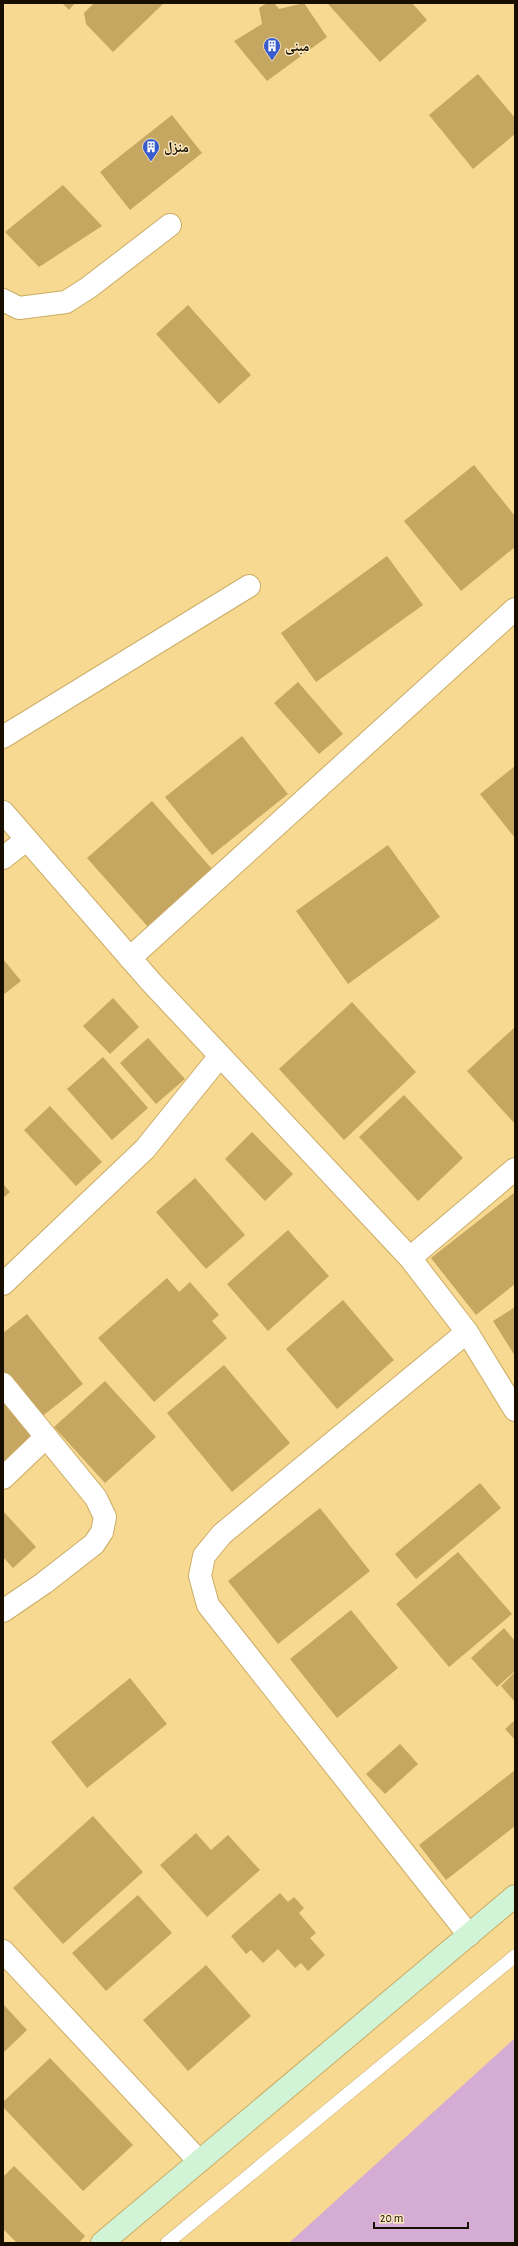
<svg xmlns="http://www.w3.org/2000/svg" width="518" height="2246" viewBox="0 0 518 2246" font-family="'Alegreya Sans','Noto Naskh Arabic',sans-serif">
<rect width="100%" height="100%" fill="#f8d991"/>
<polygon fill="#d4acd4" points="515,2038 515,2243 289,2243"/>
<g fill="#c6a761">
<polygon points="62,3 75,3 69,10"/>
<polygon points="94,3 164,3 113,52 86,24 84,13"/>
<polygon points="267,3 274,3 279,9 304,3 327,37 267,81 234,41 262,24 259,8"/>
<polygon points="329,3 412,3 427,20 380,62 328,4"/>
<polygon points="478,74 515,118 515,134 473,169 429,115"/>
<polygon points="172,115 202,153 130,210 100,172"/>
<polygon points="63,185 102,226 39,267 5,232"/>
<polygon points="188,305 251,375 219,404 156,334"/>
<polygon points="474,465 515,516 515,547 461,591 404,521"/>
<polygon points="387,556 423,605 316,682 281,633"/>
<polygon points="298,682 343,734 319,754 274,703"/>
<polygon points="242,736 288,794 212,855 165,797"/>
<polygon points="515,766 515,838 480,794"/>
<polygon points="152,801 213,870 149,928 87,858"/>
<polygon points="388,845 440,917 348,984 296,911"/>
<polygon points="3,959 21,981 3,995"/>
<polygon points="113,998 139,1027 110,1054 83,1026"/>
<polygon points="352,1002 416,1072 344,1140 279,1069"/>
<polygon points="515,1027 515,1124 467,1071"/>
<polygon points="148,1038 185,1079 156,1104 120,1063"/>
<polygon points="103,1057 148,1108 112,1140 67,1089"/>
<polygon points="404,1095 463,1158 418,1201 359,1137"/>
<polygon points="50,1106 102,1162 76,1186 24,1130"/>
<polygon points="252,1132 293,1174 265,1201 225,1159"/>
<polygon points="195,1178 245,1235 206,1269 156,1212"/>
<polygon points="3,1184 10,1192 3,1198"/>
<polygon points="515,1192 515,1284 476,1315 431,1258"/>
<polygon points="288,1230 329,1276 268,1331 227,1284"/>
<polygon points="167,1278 179,1292 190,1282 219,1315 212,1321 227,1338 154,1402 98,1338"/>
<polygon points="343,1300 394,1360 337,1409 286,1349"/>
<polygon points="515,1307 515,1356 493,1321"/>
<polygon points="27,1314 83,1384 40,1418 3,1371 3,1333"/>
<polygon points="224,1365 290,1443 232,1492 167,1413"/>
<polygon points="105,1381 156,1437 105,1483 54,1427"/>
<polygon points="3,1402 32,1437 3,1462"/>
<polygon points="480,1483 501,1508 416,1579 395,1554"/>
<polygon points="320,1508 370,1571 278,1644 228,1581"/>
<polygon points="3,1511 36,1547 13,1568 3,1557"/>
<polygon points="458,1552 512,1614 449,1667 396,1604"/>
<polygon points="351,1610 398,1668 337,1718 290,1659"/>
<polygon points="504,1628 515,1641 515,1671 497,1687 471,1658"/>
<polygon points="515,1672 515,1702 501,1686"/>
<polygon points="130,1678 167,1724 87,1788 51,1742"/>
<polygon points="515,1720 515,1740 505,1729"/>
<polygon points="400,1744 418,1764 385,1794 366,1774"/>
<polygon points="515,1770 515,1826 446,1880 419,1845"/>
<polygon points="93,1816 143,1872 63,1944 13,1888"/>
<polygon points="196,1833 211,1850 228,1835 260,1870 207,1917 160,1865"/>
<polygon points="280,1893 288,1902 294,1897 304,1908 299,1913 316,1933 310,1938 325,1955 308,1971 301,1963 295,1968 278,1949 263,1963 251,1950 246,1954 231,1936"/>
<polygon points="138,1895 172,1933 106,1991 72,1953"/>
<polygon points="206,1965 251,2016 188,2071 143,2020"/>
<polygon points="3,2004 27,2030 3,2053"/>
<polygon points="50,2058 133,2145 83,2191 3,2107 3,2102"/>
<polygon points="14,2166 85,2236 79,2243 17,2243 3,2229 3,2177"/>
</g>
<g fill="none" stroke-linecap="round" stroke-linejoin="round">
<defs>
<polyline id="lane" points="167,2243 515,1956"/>
<g id="street">
<polyline points="3,300 19,308 66,302 88,288 170,225"/>
<polyline points="3,737 249,586"/>
<polyline points="3,812 151,982 410,1258 467,1332 515,1410"/>
<polyline points="3,858 26,840"/>
<polyline points="130,958 515,609"/>
<polyline points="410,1258 515,1169"/>
<polyline points="3,1284 145,1149 220,1056"/>
<polyline points="467,1332 222,1534 204,1556 200,1576 208,1605 469,1935"/>
<polyline points="3,1384 96,1498 105,1517 102,1532 94,1544 44,1583 3,1611"/>
<polyline points="3,1478 46,1437"/>
<polyline points="3,1951 199,2161"/>
</g>
<polyline id="secondary" points="102,2243 515,1896"/>
</defs>
<use href="#lane" stroke="#caac65" stroke-width="14"/>
<use href="#street" stroke="#caac65" stroke-width="24"/>
<use href="#secondary" stroke="#caac65" stroke-width="24"/>
<use href="#lane" stroke="#fff" stroke-width="13"/>
<use href="#street" stroke="#fff" stroke-width="22"/>
<use href="#secondary" stroke="#d1f3d6" stroke-width="22"/>
</g>
<defs>
<symbol id="building-pin" viewBox="-11 -11 22 30"><path d="M0 17L-7.5 6A9.5 9.5 0 1 1 7.5 6Z" fill="#385ccd" stroke="#fbe8be"/><path d="M-4-6H4V6H1V3H-1V6H-4ZM-2.5-4.3h1.7v1.8h-1.7ZM.8-4.3h1.7v1.8H.8ZM-2.5-1h1.7V.8h-1.7ZM.8-1h1.7V.8H.8Z" fill="#fff"/></symbol>
</defs>
<g fill-rule="evenodd">
<use href="#building-pin" x="262" y="36" width="20" height="27"/>
<use href="#building-pin" x="141" y="137" width="20" height="27"/>
</g>
<g text-anchor="middle" stroke-width="3" stroke-linejoin="round" paint-order="stroke">
<g font-size="14" font-weight="bold" fill="#170e00" stroke="#fbe8be" text-anchor="start">
<text x="285" y="51">مبنى</text>
<text x="164" y="152">منزل</text>
</g>
</g>
<rect width="518" height="2246" fill="none" stroke="#170e00" stroke-width="8"/>
<path d="M374 2222v6h94v-6" fill="none" stroke="#170e00" stroke-width="2"/>
<text x="380" y="2222" font-size="12" fill="#170e00" stroke="#fbe8be" stroke-width="3" paint-order="stroke">20 m</text>
</svg>
